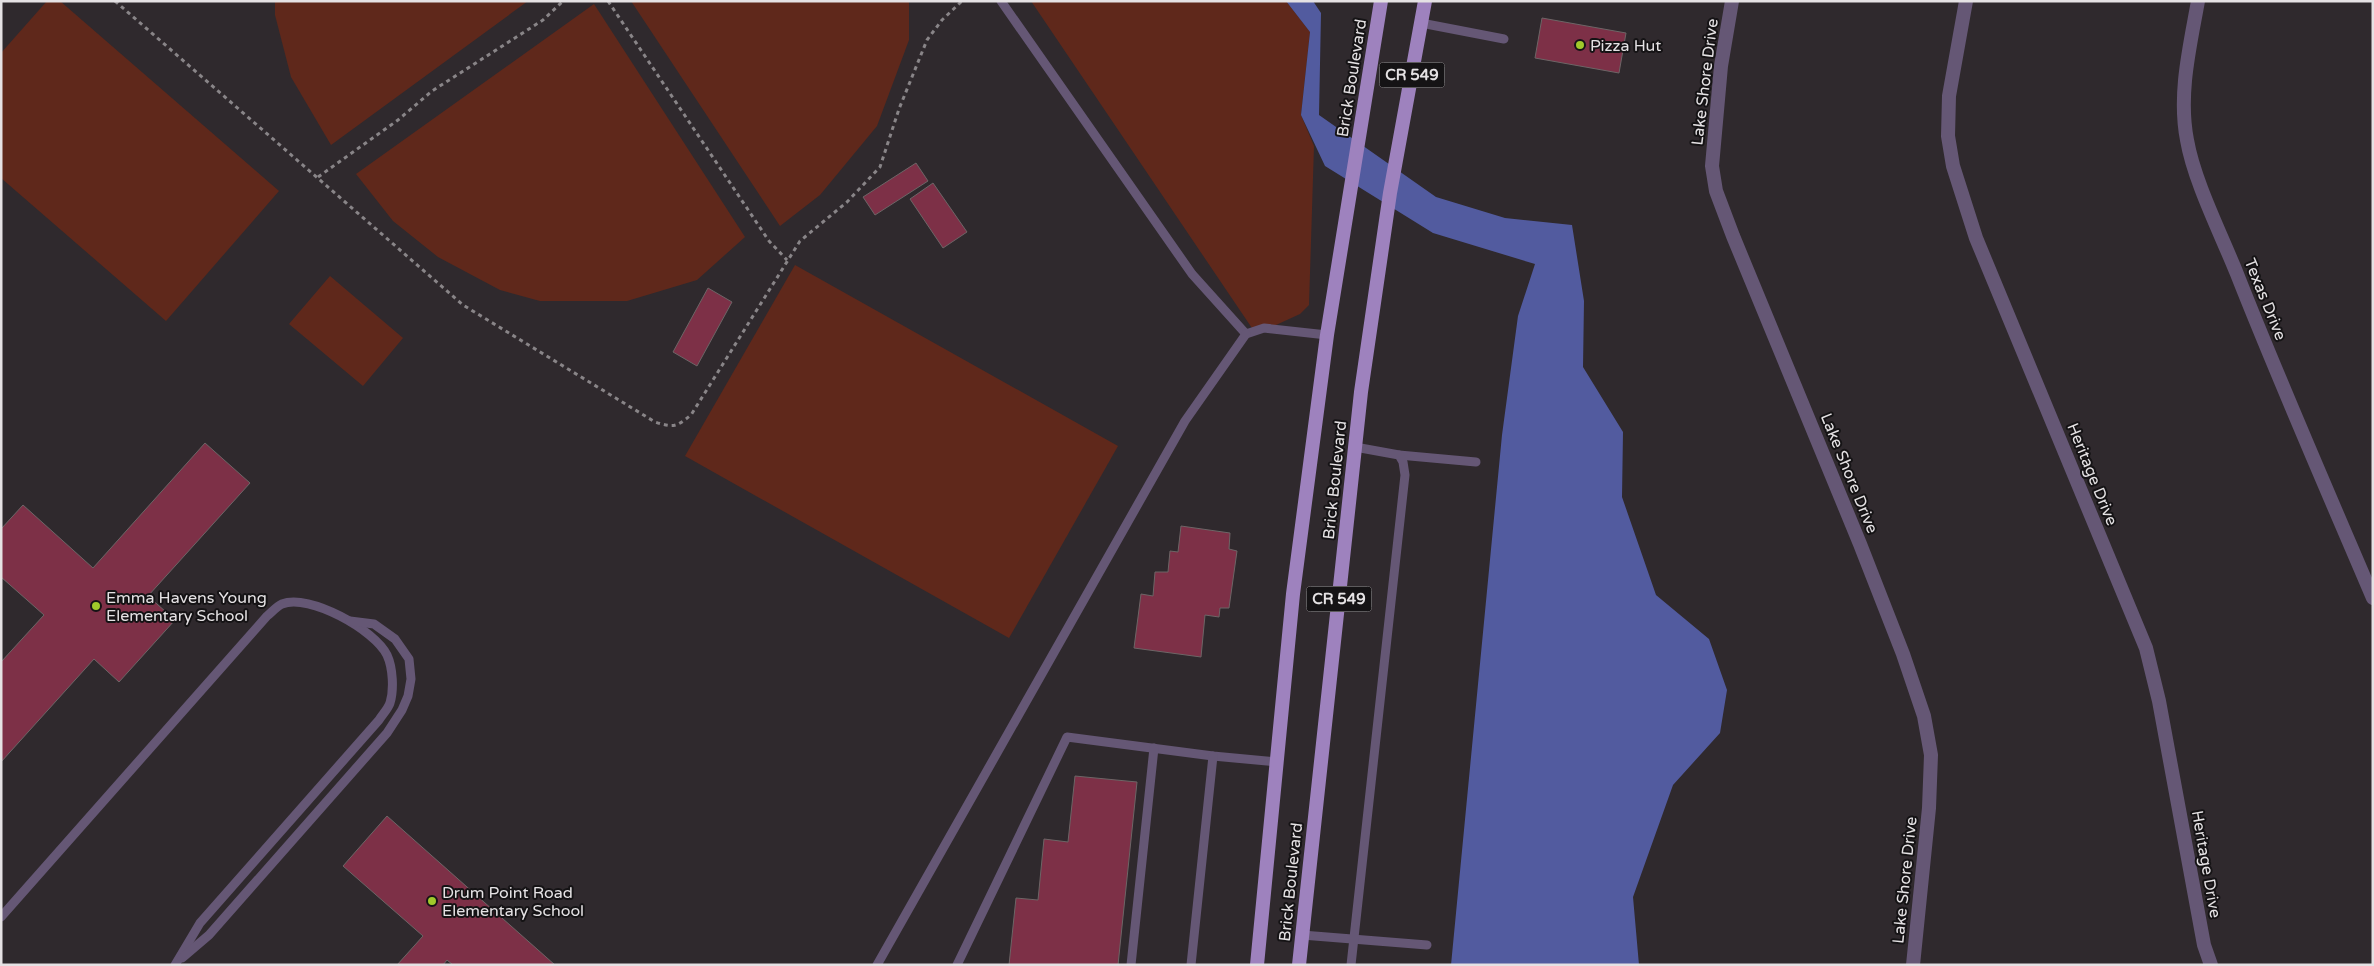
<svg xmlns="http://www.w3.org/2000/svg" width="2374" height="966" viewBox="0 0 2374 966" font-family="'Varela Round',sans-serif">
<rect width="100%" height="100%" fill="#2f292d"/>
<g fill="#5f281b">
<polygon points="47,1 60,1 279,191 166,321 1,178 1,53"/>
<polygon points="275,1 528,1 331,145 291,77 275,15"/>
<polygon points="631,1 909,1 909,40 877,126 820,195 780,226"/>
<polygon points="1031,1 1286,1 1310,32 1301,115 1314,146 1309,305 1300,314 1256,334"/>
<polygon points="594,4 745,237 697,280 627,301 540,301 500,290 438,257 393,221 356,174"/>
<polygon points="795,265 1118,446 1009,638 685,456"/>
<polygon points="330,276 403,338 363,386 289,324"/>
</g>
<polygon fill="#525b9f" points="1286,1 1313,1 1321,13 1319,115 1436,197 1505,218 1572,225 1584,301 1583,367 1623,432 1622,497 1656,595 1709,639 1727,690 1720,733 1673,785 1633,897 1639,965 1451,965 1502,435 1518,316 1535,264 1433,233 1325,166 1301,115 1310,32"/>
<g fill="#7d3047" stroke="#6d6566">
<polygon points="1542,18 1626,33 1619,73 1535,58"/>
<polygon points="916,163 928,181 875,215 863,197"/>
<polygon points="933,183 967,232 943,248 910,199"/>
<polygon points="708,288 732,302 697,366 673,352"/>
<polygon points="205,443 250,483 148,596 175,620 119,682 94,659 1,762 1,662 44,615 1,577 1,529 23,505 93,568"/>
<polygon points="1181,526 1230,533 1229,549 1237,551 1229,608 1220,608 1219,617 1205,615 1201,657 1134,648 1141,594 1153,596 1155,572 1168,572 1170,551 1178,552"/>
<polygon points="1075,776 1137,782 1118,965 1009,965 1016,898 1038,900 1044,839 1068,842"/>
<polygon points="387,816 555,965 453,965 447,960 443,965 397,965 423,936 343,866"/>
</g>
<g fill="none" stroke-linecap="round" stroke-linejoin="round">
<g stroke="#898588" stroke-width="3" stroke-dasharray="4 4" stroke-linecap="butt">
<path d="M115 1 463 305 655 422C674 428 676 427 691 415L800 241 847 202 880 167 899 109 927 40 942 20 962 1"/>
<polyline points="608,1 769,241 787,260"/>
<polyline points="318,177 398,120 432,91 543,20 563,1"/>
</g>
<g stroke="#655775" stroke-width="9">
<polyline points="1001,1 1192,274 1246,334 1264,328 1327,335"/>
<polyline points="1421,23 1504,39"/>
<polyline points="1399,455 1476,462"/>
<path d="M1 917 267 616C271 613 277 606 282 604 309 593 375 630 387 655 393 668 394 690 390 703 388 709 382 715 379 720L200 923 175 965"/>
<polyline points="1302,935 1427,945"/>
<polyline points="182,958 209,935 387,733 402,710 408,696 411,679 409,659 395,639 374,624 350,621"/>
<polyline points="877,965 1185,421 1246,334"/>
<polyline points="957,965 1067,737 1213,756 1277,762"/>
<polyline points="1131,965 1154,748"/>
<polyline points="1191,965 1213,756"/>
<polyline points="1351,965 1405,475 1403,462 1399,455 1355,447"/>
</g>
<g stroke="#655775" stroke-width="14">
<polyline points="1732,1 1721,66 1712,166 1716,191 1733,236 1860,544 1903,654 1924,716 1931,755 1929,808 1913,965"/>
<polyline points="1966,1 1949,96 1948,136 1953,166 1976,238 2146,648 2159,701 2204,945 2211,965"/>
<path d="M2198 1C2190 46 2178 94 2187 140 2194 181 2221 234 2237 274 2280 383 2327 490 2373 598"/>
</g>
<g stroke="#9e82be" stroke-width="14">
<polyline points="1257,965 1293,594 1327,335 1381,1"/>
<polyline points="1299,965 1361,392 1390,193 1425,1"/>
</g>
</g>
<g fill="#a0c92b" stroke="#151315" stroke-width="2">
<circle cx="1580" cy="45" r="5"/>
<circle cx="96" cy="606" r="5"/>
<circle cx="432" cy="901" r="5"/>
</g>
<g text-anchor="middle" stroke-width="4" stroke-linejoin="round" paint-order="stroke">
<g fill="#151315" stroke="#a7a4a6" stroke-width="1">
<rect x="1379.5" y="62.5" width="65" height="25" rx="4"/>
<rect x="1306.5" y="586.5" width="65" height="25" rx="4"/>
</g>
<g font-size="15" font-weight="bold" fill="#e5e2e4">
<text x="1412" y="80">CR 549</text>
<text x="1339" y="604">CR 549</text>
</g>
<g font-size="16" fill="#e5e2e4" stroke="#151315" text-anchor="start">
<text x="1590" y="51">Pizza Hut</text>
<text x="106" y="603">Emma Havens Young<tspan x="106" dy="18">Elementary School</tspan></text>
<text x="442" y="898">Drum Point Road<tspan x="442" dy="18">Elementary School</tspan></text>
</g>
<g font-size="16" fill="#e5e2e4" stroke="#151315">
<text transform="translate(1351 78) rotate(-81)" y="6">Brick Boulevard</text>
<text transform="translate(1704 82) rotate(-83)" y="6">Lake Shore Drive</text>
<text transform="translate(2266 299) rotate(68)" y="6">Texas Drive</text>
<text transform="translate(1850 473) rotate(68)" y="6">Lake Shore Drive</text>
<text transform="translate(2093 474) rotate(68)" y="6">Heritage Drive</text>
<text transform="translate(1334 480) rotate(-84)" y="6">Brick Boulevard</text>
<text transform="translate(2207 864) rotate(80)" y="6">Heritage Drive</text>
<text transform="translate(1904 880) rotate(-84)" y="6">Lake Shore Drive</text>
<text transform="translate(1290 882) rotate(-84)" y="6">Brick Boulevard</text>
</g>
</g>
<rect width="2374" height="966" fill="none" stroke="#e5e2e4" stroke-width="5"/>
</svg>
